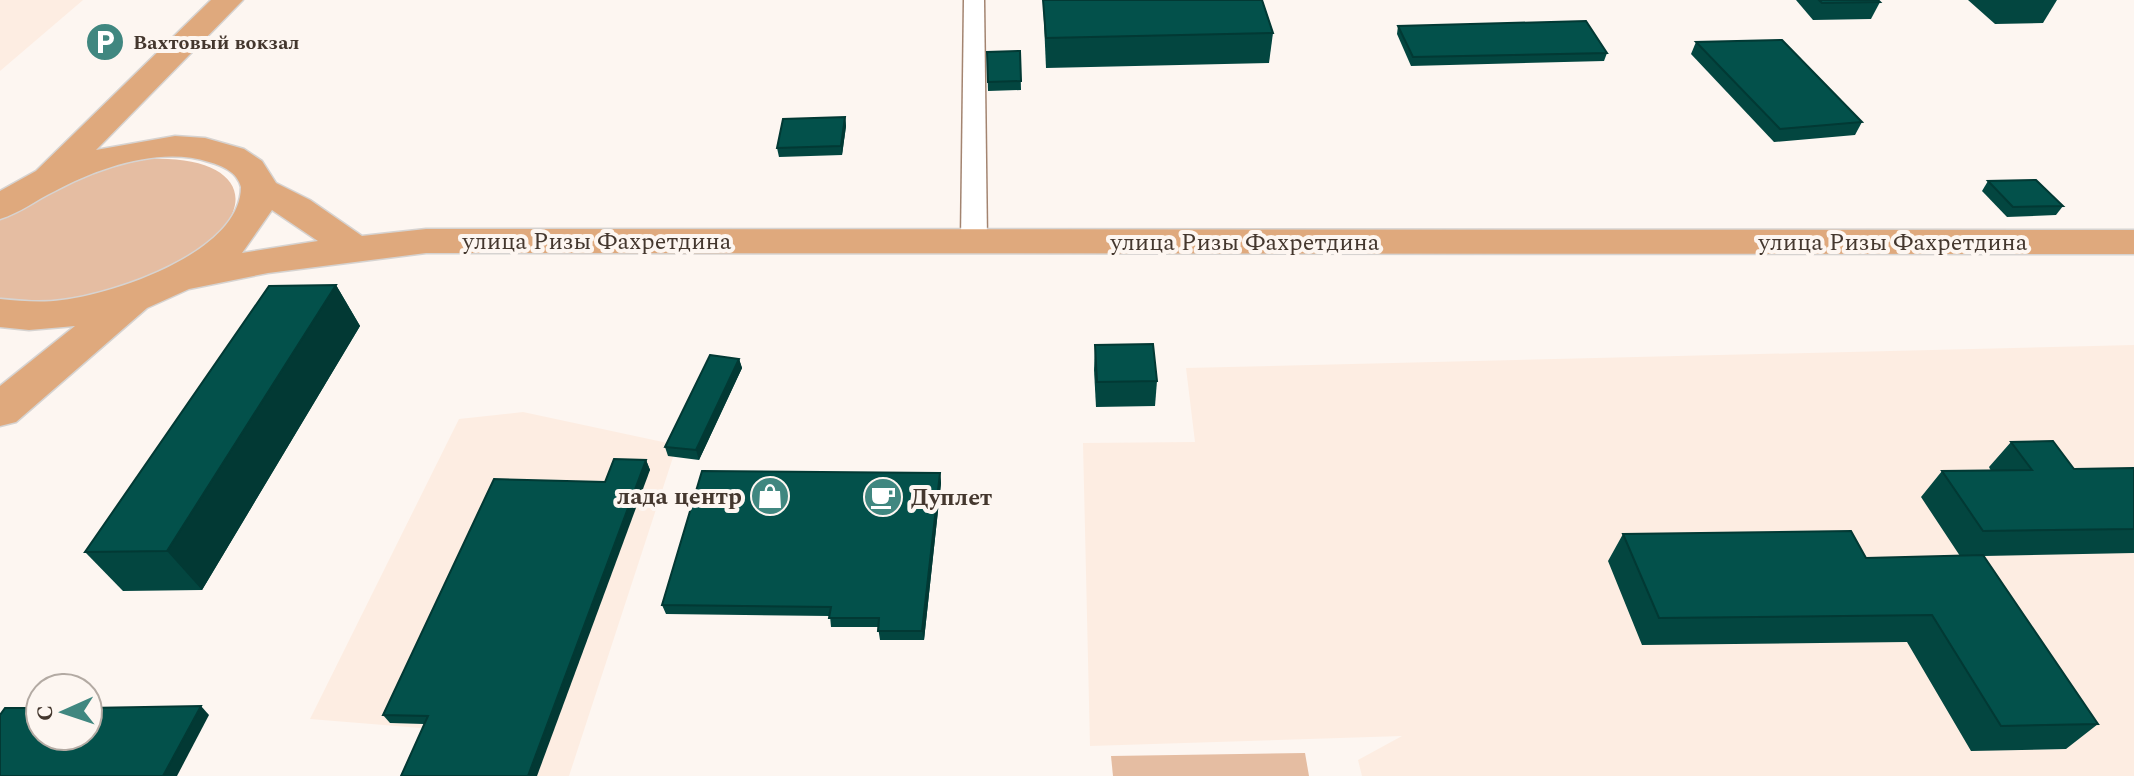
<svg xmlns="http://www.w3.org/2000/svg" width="2134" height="776" viewBox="0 0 2134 776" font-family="Spectral,serif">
<rect width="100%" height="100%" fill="#fdf6f1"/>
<g fill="#fdede2">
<polygon points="0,0 83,0 0,71"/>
<polygon points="2134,345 2134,776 1362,776 1358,760 1402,736 1090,746 1083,443 1195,442 1186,368"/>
<polygon points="523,412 677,445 569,776 427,776 445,730 310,719 459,419"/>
</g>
<g fill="#e5bda2">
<path d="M149 159C245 155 268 210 183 261 145 283 94 303 49 304 33 305 16 301 0 300V219C43 187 97 168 149 159Z"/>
<polygon points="1305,753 1309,776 1113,776 1111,756"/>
</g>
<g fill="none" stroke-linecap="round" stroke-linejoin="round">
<defs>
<polygon id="minor" points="964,0 984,0 987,241 983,247 965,247 961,241"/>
<path id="primary" d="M211 0H243L96 150 175 136 205 138 244 149 262 161 276 183 310 200 362 236 426 229 2134 230V254L426 253 268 273 189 289 147 308 16 422 0 426V386L75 326 29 330 0 327V299C21 301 41 303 62 300 114 294 241 252 241 187 237 172 223 166 209 162 160 146 98 168 55 191 36 200 20 213 0 219V191L36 171ZM272 210 318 241 242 253Z"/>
</defs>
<use href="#minor" stroke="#a38470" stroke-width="3"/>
<use href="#primary" stroke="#d6d3d1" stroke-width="3"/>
<use href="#minor" fill="#fff" fill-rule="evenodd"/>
<use href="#primary" fill="#dfa97d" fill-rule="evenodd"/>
</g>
<g fill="#034640">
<polygon points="1043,0 1273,33 1269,63 1046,68"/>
<polygon points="1796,0 1878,0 1880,2 1871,19 1813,20"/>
<polygon points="1968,0 2057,0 2043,23 1995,24"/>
<polygon points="1398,26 1607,53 1604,61 1411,66 1397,34"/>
<polygon points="1696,42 1862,122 1855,135 1774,142 1691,54"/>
<polygon points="1020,51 1021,90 988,91 987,52"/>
<polygon points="845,117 846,126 842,155 779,157 777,148"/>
<polygon points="1988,181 2063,206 2056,215 2007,217 1982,191"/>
<polygon points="336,285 360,326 202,590 123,591 85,552"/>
<polygon points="1095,345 1157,381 1155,406 1096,407 1094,370"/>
<polygon points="739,359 742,368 699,460 668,456 665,447"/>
<polygon points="2011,442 2074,469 2134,468 2134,553 1984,556 2098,724 2066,749 1971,751 1907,642 1642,645 1608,561 1623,534 1866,558 1960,556 1921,497 1942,471 1991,471 1989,467"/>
<polygon points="646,460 650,470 424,724 390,723 383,715 605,482"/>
<polygon points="940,473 941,483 924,640 880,640 878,627 831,627 830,616 666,614 662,605"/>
</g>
<g fill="#023934">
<polygon points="845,117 846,126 842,155 841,146"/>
<polygon points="336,285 360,326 202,590 167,551"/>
<polygon points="739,359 742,368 699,460 696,450"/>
<polygon points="646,460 650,470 537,776 528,776"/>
<polygon points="940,473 941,483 924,640 922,631"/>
<polygon points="201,706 209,715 177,776 163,776"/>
</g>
<g fill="#03514b" stroke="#023934" stroke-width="2">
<polygon points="1043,0 1262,0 1273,33 1046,38"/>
<polygon points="1819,0 1878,0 1880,2 1822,3"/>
<polygon points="1586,21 1607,53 1413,57 1398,26"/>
<polygon points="1782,40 1862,122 1780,129 1696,42"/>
<polygon points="1020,51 1021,81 988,82 987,52"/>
<polygon points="845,117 841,146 777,148 783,119"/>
<polygon points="2036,180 2063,206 2013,207 1988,181"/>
<polygon points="336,285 167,551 85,552 269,286"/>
<polygon points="1153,344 1157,381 1097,382 1095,345"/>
<polygon points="710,355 739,359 696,450 665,447"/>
<polygon points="2053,441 2074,469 2134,468 2134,529 1983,531 1942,471 2032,470 2011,442"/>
<polygon points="614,459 646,460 528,776 401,776 428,716 383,715 494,479 605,482"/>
<polygon points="702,471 940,473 922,631 878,631 879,618 829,618 831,607 662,605"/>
<polygon points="1851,531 1866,558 1983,555 2098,724 2001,726 1932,615 1659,618 1623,534"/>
<polygon points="201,706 163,776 0,776 0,715 5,708 40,708 40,736 88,736 88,708"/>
</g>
<defs>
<symbol id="parking-disc" viewBox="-11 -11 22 22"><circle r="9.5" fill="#408780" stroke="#fdf6f1"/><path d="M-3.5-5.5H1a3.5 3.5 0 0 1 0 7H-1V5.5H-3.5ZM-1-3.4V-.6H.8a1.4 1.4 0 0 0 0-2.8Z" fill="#fff"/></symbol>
<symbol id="shop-disc" viewBox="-11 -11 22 22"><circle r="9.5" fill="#408780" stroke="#fdf6f1"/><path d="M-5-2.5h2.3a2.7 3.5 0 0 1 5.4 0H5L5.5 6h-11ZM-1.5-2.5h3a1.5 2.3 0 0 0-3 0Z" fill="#fff"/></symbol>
<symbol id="cafe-disc" viewBox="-11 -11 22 22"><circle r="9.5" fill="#408780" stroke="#fdf6f1"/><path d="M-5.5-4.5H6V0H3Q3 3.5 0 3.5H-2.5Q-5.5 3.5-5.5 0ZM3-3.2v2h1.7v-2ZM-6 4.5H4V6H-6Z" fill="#fff"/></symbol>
</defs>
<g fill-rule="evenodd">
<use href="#parking-disc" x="83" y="20" width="44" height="44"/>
<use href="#shop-disc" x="748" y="474" width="44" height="44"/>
<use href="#cafe-disc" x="861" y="475" width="44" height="44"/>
</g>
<g text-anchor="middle" stroke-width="8" stroke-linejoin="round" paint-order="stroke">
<g font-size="20" font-weight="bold" fill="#44372e" stroke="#fdf6f1" text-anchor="start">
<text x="133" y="49">Вахтовый вокзал</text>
</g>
<g font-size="24" fill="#44372e" stroke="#fdf6f1">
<text x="597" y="249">улица Ризы Фахретдина</text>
<text x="1245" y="250">улица Ризы Фахретдина</text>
<text x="1893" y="250">улица Ризы Фахретдина</text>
</g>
<g font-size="24" font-weight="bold" fill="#44372e" stroke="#fdf6f1" text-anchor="end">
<text x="742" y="504">лада центр</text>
<text x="911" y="505" text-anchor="start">Дуплет</text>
</g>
</g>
<g transform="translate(64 712) rotate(267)"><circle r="38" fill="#fdf6f1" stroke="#b3aaa3" stroke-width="2"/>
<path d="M0-6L14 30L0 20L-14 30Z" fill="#408780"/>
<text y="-12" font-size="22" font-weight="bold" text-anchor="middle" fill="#44372e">С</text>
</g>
</svg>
